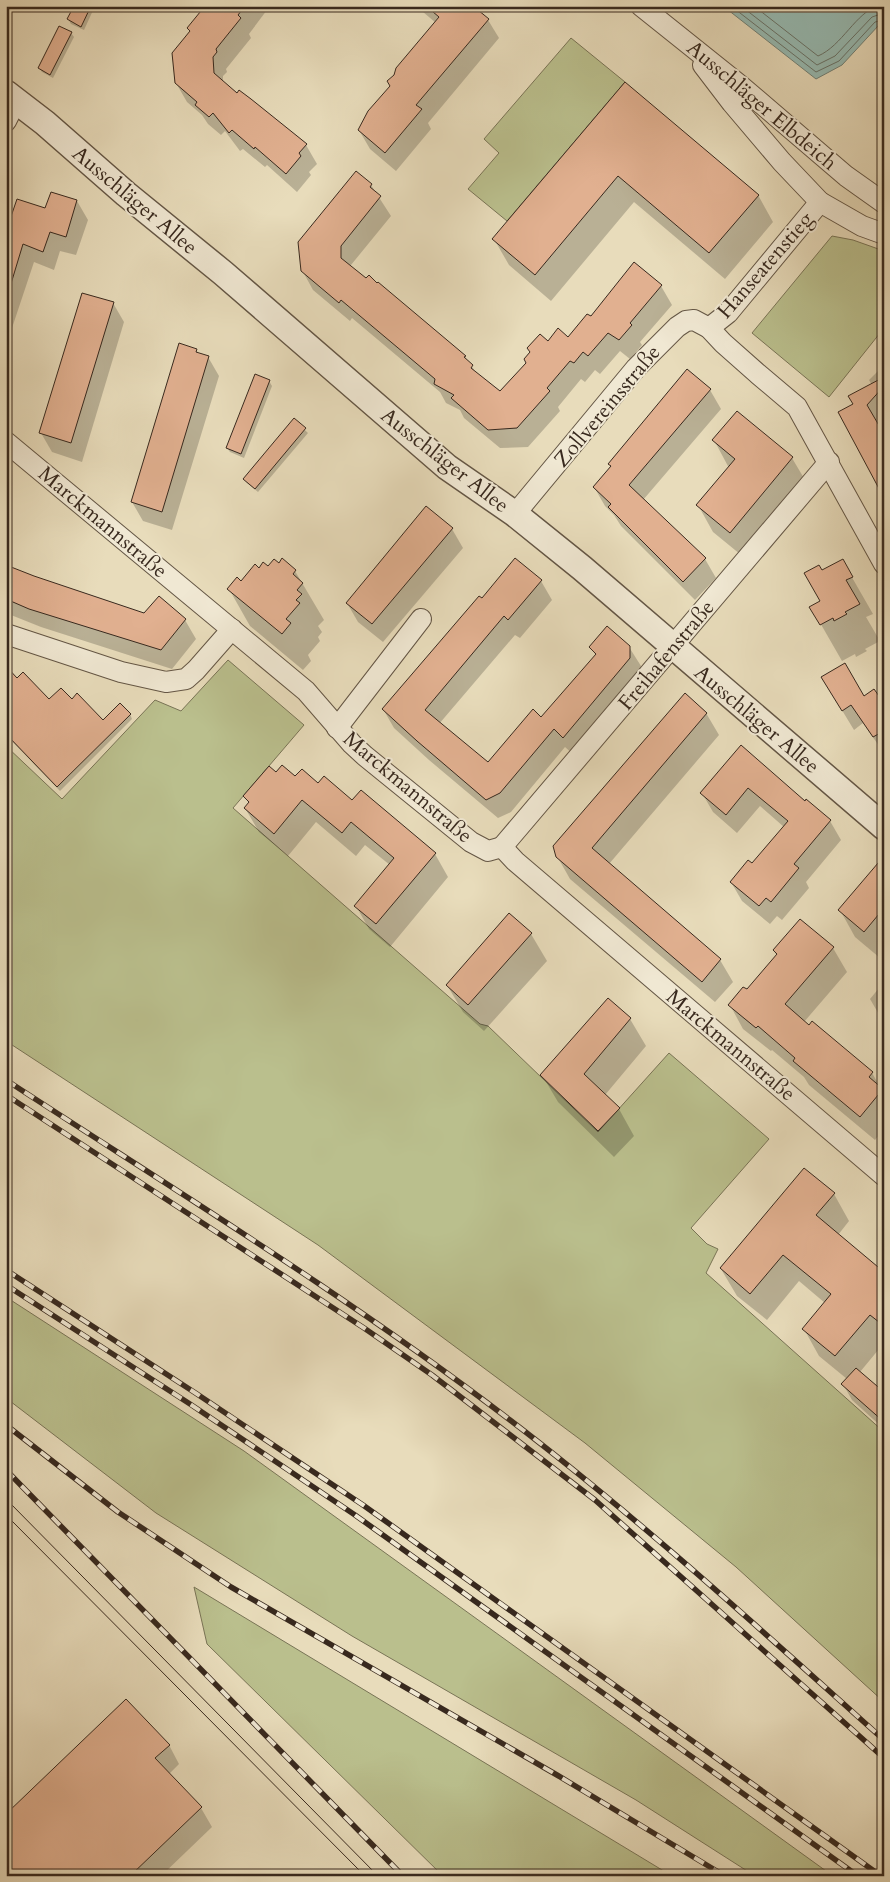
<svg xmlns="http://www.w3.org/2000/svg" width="890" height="1882" viewBox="0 0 890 1882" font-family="Cardo,serif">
<rect width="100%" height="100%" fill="#e8dcbb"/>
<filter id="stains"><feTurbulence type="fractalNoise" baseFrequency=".004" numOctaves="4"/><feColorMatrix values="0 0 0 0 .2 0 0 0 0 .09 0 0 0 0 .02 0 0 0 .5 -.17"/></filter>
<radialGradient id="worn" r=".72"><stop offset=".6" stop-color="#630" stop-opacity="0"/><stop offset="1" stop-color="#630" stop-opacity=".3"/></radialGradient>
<g fill="#babf8d" stroke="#797456">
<polygon points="571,38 625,82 507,221 468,189 499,153 484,139"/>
<polygon points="832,236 853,240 884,251 884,328 829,397 752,333"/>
<polygon points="228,660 304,725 233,808 480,1024 488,1026 598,1132 669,1053 769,1139 691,1228 707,1244 718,1249 706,1273 884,1432 884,1702 736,1567 585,1443 318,1245 6,1041 6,746 62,799 155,700 181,711"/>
<polygon points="6,1297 244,1451 833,1876 755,1876 636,1800 352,1636 156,1513 6,1398"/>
<polygon points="194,1587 672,1876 443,1876 207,1644"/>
</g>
<polygon fill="#97bbb3" stroke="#718177" points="723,6 884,6 884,24 879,25 842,65 816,79"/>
<g fill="#0003">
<polygon points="75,6 95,6 84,30 71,24 68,19"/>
<polygon points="206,6 270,6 249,34 251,38 226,69 227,72 223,76 223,82 306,145 317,164 309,172 311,175 297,192 267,165 265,167 243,149 240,151 225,131 221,135 208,124 202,115 187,102 176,83 191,32"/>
<polygon points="416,6 471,6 488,20 499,38 428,123 431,129 396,171 370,149 359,130 392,86 395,75 436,23"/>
<polygon points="71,33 74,37 53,78 42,72 39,68"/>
<polygon points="625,84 758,195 773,222 725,279 634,202 551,301 509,265 494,239"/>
<polygon points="356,173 371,185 391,216 351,265 351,268 465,357 477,374 500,392 548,343 568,338 591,318 661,286 672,305 640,342 642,345 630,359 620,351 600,374 595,370 585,382 581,379 558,407 560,411 528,447 500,448 464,418 460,410 446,403 440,392 352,318 350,321 313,290 302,270"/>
<polygon points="77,201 88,220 76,255 60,251 54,270 34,262 6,346 6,236"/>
<polygon points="113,303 124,322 82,462 52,452 41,433"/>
<polygon points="196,350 199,354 208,357 219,376 172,530 143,521 132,502"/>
<polygon points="884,365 884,420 878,426 854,405 872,385 869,380"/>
<polygon points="269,381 272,386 244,458 230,452 227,448"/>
<polygon points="710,390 721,409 643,500 705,559 716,578 695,600 621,526 614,515 605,506 594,487 611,468 609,464"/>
<polygon points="737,412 792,458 808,485 746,559 713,532 698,505 729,468 714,440"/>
<polygon points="294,420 308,433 258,492 247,483 244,479"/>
<polygon points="452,529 463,548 383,642 358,622 347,603"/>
<polygon points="283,560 295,571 324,620 318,626 322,632 318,637 320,641 308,655 311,661 303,670 250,626 229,589 259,569 279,564"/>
<polygon points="842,560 873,614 866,617 880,641 865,649 867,651 856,657 855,654 842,661 811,607 822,601 821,572"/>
<polygon points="6,567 144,615 159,598 185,620 196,639 172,669 41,627 6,613"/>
<polygon points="541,581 552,600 520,638 515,635 439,724 488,763 541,718 596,656 591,647 629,647 641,666 641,678 575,756 565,747 511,812 498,818 429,760 394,728 383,709 482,600"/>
<polygon points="6,669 17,680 49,701 71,701 103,722 130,714 132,719 60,791 6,735"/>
<polygon points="834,697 864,698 884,706 884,753 863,723 854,730"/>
<polygon points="706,713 719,735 609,864 720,960 733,982 715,1002 570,879 557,856"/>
<polygon points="741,746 805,802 806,801 830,821 841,840 806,882 809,888 782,920 777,916 770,924 742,901 731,882 752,865 784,827 760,806 737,833 713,812 702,793"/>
<polygon points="276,774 319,785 352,802 435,854 448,877 390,947 369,929 356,906 390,865 365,845 356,856 316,822 288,856 259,832 245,808 249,804 245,796"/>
<polygon points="884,867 884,954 880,958 855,937 840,910"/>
<polygon points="509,915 531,934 547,961 484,1031 463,1012 447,985"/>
<polygon points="833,948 847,972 804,1022 872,1073 882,1090 884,1092 884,1129 875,1140 809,1085 804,1077 772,1050 771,1051 743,1029 730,1005 747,991 777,956 774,951"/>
<polygon points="884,982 884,1023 870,999"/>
<polygon points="630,1019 646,1046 605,1095 619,1109 634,1136 614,1157 558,1102 542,1075"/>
<polygon points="834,1194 849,1221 838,1235 884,1274 884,1343 860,1372 884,1394 884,1429 852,1400 843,1384 847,1379 819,1356 804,1329 825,1303 799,1281 767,1320 737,1296 721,1269"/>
<polygon points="169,1745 179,1764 169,1774 201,1808 212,1827 161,1876 6,1876 6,1808 10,1812"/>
</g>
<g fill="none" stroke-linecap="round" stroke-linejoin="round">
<g stroke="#687268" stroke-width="1">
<polyline points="731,6 816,72 839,61 875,22 884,20"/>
<polyline points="741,6 817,65 835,56 872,17 884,13"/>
<path d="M754 6 818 56C842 46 856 12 878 6"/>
</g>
</g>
<g fill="#e1b090" stroke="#38291e">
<polygon points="74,6 91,6 81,27 67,19"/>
<polygon points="205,6 245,6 238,15 241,18 216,49 217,52 213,57 214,73 237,93 239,90 251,99 307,144 299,153 301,156 286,174 255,147 254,149 232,130 229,133 213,113 209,117 195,105 197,102 175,83 172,53 190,31 187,28"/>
<polygon points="426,6 473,6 489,19 416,105 422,109 385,153 358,130 368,111 390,86 387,81 394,75 396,68 439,17"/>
<polygon points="59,26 72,32 50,75 38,68"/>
<polygon points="625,82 759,195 709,253 618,176 535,275 492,239"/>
<polygon points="356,171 372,184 370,187 381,196 341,246 341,258 366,278 369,275 377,283 378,282 466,356 464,357 473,365 471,368 500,391 526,363 524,359 530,352 527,348 540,334 548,341 558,328 568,337 587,314 591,316 634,262 662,285 630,323 632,325 619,340 608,333 588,356 583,352 574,363 570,361 547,388 550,391 517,428 488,430 451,398 454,395 434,384 435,379 341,300 339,303 301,271 298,242"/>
<polygon points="51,192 77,200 66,237 50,232 43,252 23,244 10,287 6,287 6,231 17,199 45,208"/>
<polygon points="82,293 114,302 71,443 39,433"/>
<polygon points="179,343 197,349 196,352 209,356 162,512 131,502"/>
<polygon points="687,369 711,389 629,485 706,558 683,582 608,507 611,504 593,487 611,466 608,464"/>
<polygon points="255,374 270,380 241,454 226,448"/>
<polygon points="884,377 884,386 867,405 884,434 884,498 838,412 853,404 848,396"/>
<polygon points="737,411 793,457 730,533 696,505 735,459 712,440"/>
<polygon points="294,418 306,428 255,489 243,479"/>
<polygon points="426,506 453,528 372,624 346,603"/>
<polygon points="282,558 296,570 293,574 303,583 297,590 302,594 296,600 300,603 286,619 291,623 282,634 227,589 237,577 241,581 255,564 259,568 263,562 268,566 274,559 279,563"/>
<polygon points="515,558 542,580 508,620 504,616 425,710 488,762 533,709 541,717 596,654 589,647 607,626 630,646 630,658 563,738 554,729 500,793 486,800 417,741 382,709 479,596 482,598"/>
<polygon points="843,559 853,577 846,580 860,604 845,612 847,614 834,621 833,618 820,625 809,607 820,601 804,573 819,565 822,570"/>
<polygon points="6,565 34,576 144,613 159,596 186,619 161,650 29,609 6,599"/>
<polygon points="845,663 864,696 874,689 884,703 884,731 873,737 851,705 842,711 821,677"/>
<polygon points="6,666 17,678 23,672 49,699 61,688 72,699 77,693 103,720 120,703 131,714 57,787 6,734"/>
<polygon points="685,693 707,713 592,848 721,959 702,982 556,857 553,846"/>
<polygon points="741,745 805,801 806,799 831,820 794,864 799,868 771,902 766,898 759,906 730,882 748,860 752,863 788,821 748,788 726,815 700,793"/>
<polygon points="282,765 295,776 302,769 318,783 324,776 352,800 361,790 436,853 376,924 354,906 394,858 351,822 342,833 302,800 274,834 244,808 249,802 243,796 269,766 276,772"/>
<polygon points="884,856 884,908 864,932 838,910"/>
<polygon points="509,913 532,933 468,1005 446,985"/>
<polygon points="800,919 834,947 785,1004 809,1025 812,1021 873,1072 869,1077 883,1089 860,1117 793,1061 795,1058 758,1026 756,1028 728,1005 743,987 747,989 777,954 773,950"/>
<polygon points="608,998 631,1018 584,1074 620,1108 598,1131 540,1075"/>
<polygon points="804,1168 835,1193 816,1215 884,1272 884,1326 870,1315 835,1356 802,1329 831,1294 783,1255 750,1294 720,1268"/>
<polygon points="856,1368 884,1392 884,1422 841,1384"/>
<polygon points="126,1699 170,1745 155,1758 202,1807 130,1876 6,1876 6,1814"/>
</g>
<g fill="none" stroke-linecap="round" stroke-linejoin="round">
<defs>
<g id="minor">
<polyline points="641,6 741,86 846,176 884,203"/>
<polyline points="703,65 732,103 782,162 820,202 862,226 884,234"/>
<polyline points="6,121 16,101"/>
<polyline points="709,328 728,313 820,202"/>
<polyline points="6,442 306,691 352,744 365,756 471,842 488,851 502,847"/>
<polyline points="515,514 636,368 677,327 686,321 694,320 709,328 723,343 758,374 797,407 884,564"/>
<polyline points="6,634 121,672 166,682 186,679 196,670 232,629"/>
<polyline points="337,728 421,619"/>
<polyline points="502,847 829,462"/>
<polyline points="502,847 515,861 884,1176"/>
</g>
<polyline id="tertiary" points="6,93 45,123 126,194 223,273 447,467 515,514 582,568 884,827"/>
</defs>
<use href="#minor" stroke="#645645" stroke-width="22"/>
<use href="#tertiary" stroke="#645645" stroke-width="28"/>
<use href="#minor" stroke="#f0e8d3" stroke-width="20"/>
<use href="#tertiary" stroke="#f0e8d3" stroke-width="25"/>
<g stroke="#38291e" stroke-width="1">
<polyline points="6,1499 378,1876"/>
<polyline points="6,1515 365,1876"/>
</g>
<defs>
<g id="rail">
<path d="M6 1080C176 1191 349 1297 510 1420 641 1520 762 1631 884 1740"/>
<polyline points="6,1095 364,1328 432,1375 595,1500 884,1758"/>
<polyline points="6,1270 197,1394 363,1505 881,1876"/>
<polyline points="6,1285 190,1404 355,1515 858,1876"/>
<polyline points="6,1425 118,1512 231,1587 557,1775 725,1876"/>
<polyline points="6,1470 403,1876"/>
</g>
</defs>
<use href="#rail" stroke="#38291e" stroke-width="5.5"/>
<use href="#rail" stroke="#f0e8d3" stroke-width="4" stroke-dasharray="11" stroke-linecap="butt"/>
</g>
<g text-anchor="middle" stroke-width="4" stroke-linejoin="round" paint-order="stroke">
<g font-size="21" fill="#38291e" stroke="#f0e8d3">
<text transform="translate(762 105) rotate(40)" y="7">Ausschläger Elbdeich</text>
<text transform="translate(135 200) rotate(40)" y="7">Ausschläger Allee</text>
<text transform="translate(765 265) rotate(-49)" y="7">Hanseatenstieg</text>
<text transform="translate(607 406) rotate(-50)" y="7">Zollvereinsstraße</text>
<text transform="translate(445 460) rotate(38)" y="7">Ausschläger Allee</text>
<text transform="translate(103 522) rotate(40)" y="7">Marckmannstraße</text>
<text transform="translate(666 655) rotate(-50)" y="7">Freihafenstraße</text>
<text transform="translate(757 719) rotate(40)" y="7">Ausschläger Allee</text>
<text transform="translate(408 787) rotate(40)" y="7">Marckmannstraße</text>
<text transform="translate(731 1045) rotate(40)" y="7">Marckmannstraße</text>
</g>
</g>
<rect width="890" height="1882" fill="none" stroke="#e8dcbb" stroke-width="25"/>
<rect x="8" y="8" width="875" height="1867" fill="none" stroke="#38291e" stroke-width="2.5"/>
<rect x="12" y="12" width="865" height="1857" fill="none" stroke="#38291e"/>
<rect width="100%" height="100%" filter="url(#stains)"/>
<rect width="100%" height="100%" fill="url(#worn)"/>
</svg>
